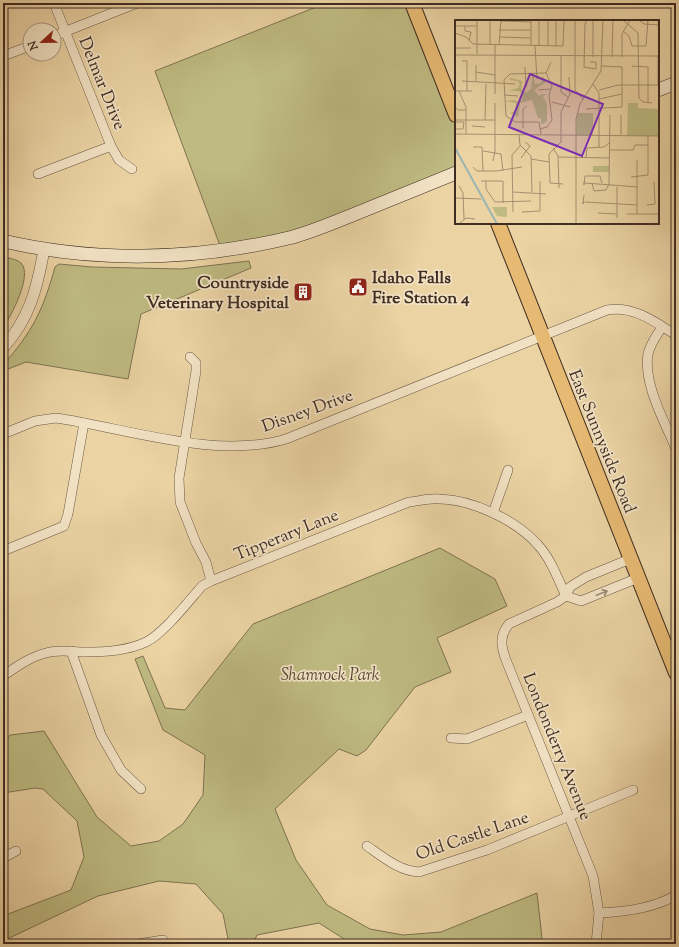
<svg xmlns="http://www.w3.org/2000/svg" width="679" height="947" viewBox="0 0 679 947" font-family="'Sorts Mill Goudy',serif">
<rect width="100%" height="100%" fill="#ebd3a4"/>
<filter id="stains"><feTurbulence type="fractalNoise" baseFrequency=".005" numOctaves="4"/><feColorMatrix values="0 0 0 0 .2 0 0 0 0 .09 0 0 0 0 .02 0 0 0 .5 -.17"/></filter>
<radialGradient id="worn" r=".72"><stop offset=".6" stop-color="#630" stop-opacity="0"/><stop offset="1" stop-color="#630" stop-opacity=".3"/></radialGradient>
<g fill="#beba81" stroke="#7e7352">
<polygon points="326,3 412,3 456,115 456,173 301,234 222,251 155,71"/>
<path d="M3 257C9 258 16 259 21 263 33 275 11 316 3 328Z"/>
<path d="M249 261 251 268 141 314 128 379 26 362 3 371V365C33 331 43 310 55 267L59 264 92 267 181 269Z"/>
<polygon points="440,548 495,579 507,606 437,638 451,672 415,687 366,750 357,756 339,749 275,809 296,860 327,905 370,929 403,935 441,932 537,893 542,938 540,944 352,944 319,923 257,935 253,944 229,944 223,914 196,884 159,881 98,896 3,941 3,916 71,890 84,857 77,821 43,789 35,788 3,793 3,743 10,735 44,731 97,817 131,846 159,841 183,824 203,795 205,755 163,730 135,659 143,656 165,708 185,710 253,624"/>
</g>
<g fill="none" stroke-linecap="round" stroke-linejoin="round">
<defs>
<g id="minor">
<polyline points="54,3 111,146 119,160 132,169"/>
<polyline points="54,36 137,3"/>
<polyline points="3,56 30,46"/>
<polyline points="38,174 111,146"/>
<path d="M662 327C657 335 650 344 648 354 643 384 665 422 676 449"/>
<polyline points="190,357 196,363 196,371 179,478 180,502 196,543 206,562 211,581"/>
<path d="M3 434 35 421 56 418C126 428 217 460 286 439L607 310C633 305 655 322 676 335"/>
<polyline points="493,513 508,470"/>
<polyline points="3,551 64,526 68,514 84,423"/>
<polyline points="566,596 581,601 638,578"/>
<polyline points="71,651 101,735 121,770 141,789"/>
<path d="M3 676C16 667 30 657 46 653 59 649 72 652 85 652 105 652 127 651 146 642 163 634 188 602 202 586L211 581 409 502C419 501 430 498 440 499 473 500 516 520 538 545 551 559 558 579 566 596"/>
<polyline points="451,738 467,739 528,715"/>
<path d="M367 846C383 857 399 871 419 872L487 850 633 790"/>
<polyline points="3,858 16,851"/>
<path d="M599 913C624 912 655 908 676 895"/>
<polyline points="138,944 163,940"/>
<path d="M596 944 599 913 593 876 506 660C501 646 499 636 509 624L557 602 566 596 570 587 586 577 630 559"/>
</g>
<path id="tertiary" d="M3 348C30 318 37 288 44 250"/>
<g id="secondary">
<polyline points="658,90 676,83"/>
<path d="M3 241C99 263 198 260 293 237 314 231 335 222 355 214 389 200 422 187 456 173"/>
</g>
<g id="primary">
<polyline points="412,3 456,115"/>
<polyline points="498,223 676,673"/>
</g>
</defs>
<use href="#minor" stroke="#6a5642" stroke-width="10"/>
<use href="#tertiary" stroke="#6a5642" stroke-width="12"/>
<use href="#secondary" stroke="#3f2c22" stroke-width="14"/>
<use href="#primary" stroke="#3f2c22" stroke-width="16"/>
<use href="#minor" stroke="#f2e2c4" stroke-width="9"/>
<use href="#tertiary" stroke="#f2e2c4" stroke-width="11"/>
<use href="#secondary" stroke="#f2e2c4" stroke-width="13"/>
<use href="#primary" stroke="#e6ba72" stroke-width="14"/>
</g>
<defs><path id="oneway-shaft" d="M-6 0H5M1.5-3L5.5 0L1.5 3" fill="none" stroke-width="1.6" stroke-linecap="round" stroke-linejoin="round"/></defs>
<use stroke="#988773" href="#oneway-shaft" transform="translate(602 593) rotate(-22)"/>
<defs>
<symbol id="civic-square" viewBox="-11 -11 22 22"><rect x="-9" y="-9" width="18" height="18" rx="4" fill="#8f2418" stroke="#f2e2c4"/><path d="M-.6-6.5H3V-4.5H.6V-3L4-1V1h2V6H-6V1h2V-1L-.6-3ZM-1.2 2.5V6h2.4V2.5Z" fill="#fff"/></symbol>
<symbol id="building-square" viewBox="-11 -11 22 22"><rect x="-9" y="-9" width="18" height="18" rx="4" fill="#8f2418" stroke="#f2e2c4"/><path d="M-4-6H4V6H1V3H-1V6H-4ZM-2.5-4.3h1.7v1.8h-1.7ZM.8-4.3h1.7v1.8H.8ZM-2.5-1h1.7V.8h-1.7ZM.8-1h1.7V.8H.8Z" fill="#fff"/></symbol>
</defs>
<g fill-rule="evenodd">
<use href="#civic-square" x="347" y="276" width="22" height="22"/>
<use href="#building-square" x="292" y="281" width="22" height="22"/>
</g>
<g text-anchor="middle" stroke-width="3.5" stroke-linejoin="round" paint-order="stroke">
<g font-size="17" fill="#3f2c22" stroke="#f2e2c4">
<text transform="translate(103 83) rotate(68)" y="6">Delmar Drive</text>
<text transform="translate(307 410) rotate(-20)" y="6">Disney Drive</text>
<text transform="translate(603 441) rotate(68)" y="6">East Sunnyside Road</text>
<text transform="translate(286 534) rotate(-22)" y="6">Tipperary Lane</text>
<text transform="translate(558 746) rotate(68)" y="6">Londonderry Avenue</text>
<text transform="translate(472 835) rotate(-19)" y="6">Old Castle Lane</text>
</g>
<g font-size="17" font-weight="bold" fill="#3f2c22" stroke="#f2e2c4" text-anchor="start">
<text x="372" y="283">Idaho Falls<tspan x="372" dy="20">Fire Station 4</tspan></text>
<text x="289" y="288" text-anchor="end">Countryside<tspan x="289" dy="20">Veterinary Hospital</tspan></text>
</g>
<g font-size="17" font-style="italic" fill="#584835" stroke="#f2e2c4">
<text x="330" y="680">Shamrock Park</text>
</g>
</g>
<g transform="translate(455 20)">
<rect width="204" height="204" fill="#ebd3a4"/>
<path d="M78 53 80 64 86 63 88 56 91 62 79 70 84 76 87 74H93L88 76 92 84V101L88 104H86V98H83L77 80 65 83 63 97 55 93 61 91V83L50 81 59 80 64 82 67 80 68 74 64 71H54L63 68 65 64 63 61 54 60 56 58 67 61 66 69 71 73 76 69ZM173 83H183V88L204 89V116H172ZM122 93H138V115H121ZM138 146H154V152H138ZM37 187H52V197L42 196Z" fill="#beba81"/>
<path fill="none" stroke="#9cb5b1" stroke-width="2" d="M0 128 42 204"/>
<path fill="none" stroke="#a69070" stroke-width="1" d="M76 0V25M120 0V70L128 79M132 0 130 4 129 47 141 49V42H135M168 0 183 13 184 78 188 82 197 83M184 0 189 4 204 5M203 0 204 22M45 1 76 2M0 6H22M10 6V11L16 12 14 21M44 10H76M168 11 174 16 177 26H191L193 0M0 13 11 17 18 24 108 26 109 0M44 17 76 18M35 25V0M44 25 46 0M80 26 82 59M84 26V0M93 26V0M101 26V0M0 28H16M22 34V0M0 35 204 36M106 35V72L113 77M203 35V65M138 37V0M157 37 158 0M167 37V14L175 0M7 41H12V71M21 45V61M177 46 193 47V83M70 47 71 67M21 52 40 55M91 53 96 42M7 61 60 64M138 64 144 73V127M83 70 96 69M144 70 163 65H204M0 71H17M4 71 11 87V114M40 74V25M49 75 63 76M144 79 167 74M97 82 115 87M0 87 3 90H11M131 89 167 87V47L147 46M166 95V115M0 100H40M30 100 31 64M0 102H9L8 109H0M17 106 30 107M68 108V89L72 86M85 109 92 107 97 100 94 75 97 66 91 53M0 114 204 116M86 114 84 102H60L51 96 49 60 55 54 91 53M64 115 65 125 76 136 77 172M91 122 103 125M18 127H27L28 151M98 128 103 136 104 168M154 130H178L180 125H193M28 131 46 134 48 151M103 137 154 138M131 137 132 128 149 127 154 123M66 138 75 126 70 122M76 139 94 142M38 141 40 131V83M18 147 22 151H41L67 147M176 157 193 155V116M26 161H48V183M31 161V169L40 182 76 181M129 162V165L130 156H145L147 163M130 163 183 167M137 163 139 171 151 170 154 164 155 95M108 164 95 163 94 134 106 122V92L115 74 114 57M4 166 8 173 9 199M58 172 91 174M0 178 26 179M129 181 128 184 129 175M130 182 182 185M192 185 200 184 199 162M58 192 57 135 65 126M67 192 85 191V161M143 193 162 194M172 194H204M182 194V140M162 198V167M4 204 11 198 20 199M121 204V99L125 84 146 51 148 0"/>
<path fill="#7b2cbf" fill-opacity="0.15" stroke="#7b2cbf" stroke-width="2" d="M75 54 148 84 127 136 54 107Z"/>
<rect width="204" height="204" fill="none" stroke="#3f2c22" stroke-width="2"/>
</g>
<rect width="679" height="947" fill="none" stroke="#ebd3a4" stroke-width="16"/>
<rect x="4" y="4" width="671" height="939" fill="none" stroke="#3f2c22" stroke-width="2"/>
<rect x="8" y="8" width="663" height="931" fill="none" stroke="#3f2c22"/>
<g transform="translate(42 42) rotate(248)"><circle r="19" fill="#f2e2c4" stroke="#aa9983"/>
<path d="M0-3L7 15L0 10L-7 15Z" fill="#8f2418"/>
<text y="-6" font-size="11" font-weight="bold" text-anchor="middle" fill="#3f2c22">N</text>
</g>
<rect width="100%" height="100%" filter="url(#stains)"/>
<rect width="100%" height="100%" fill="url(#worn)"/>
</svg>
